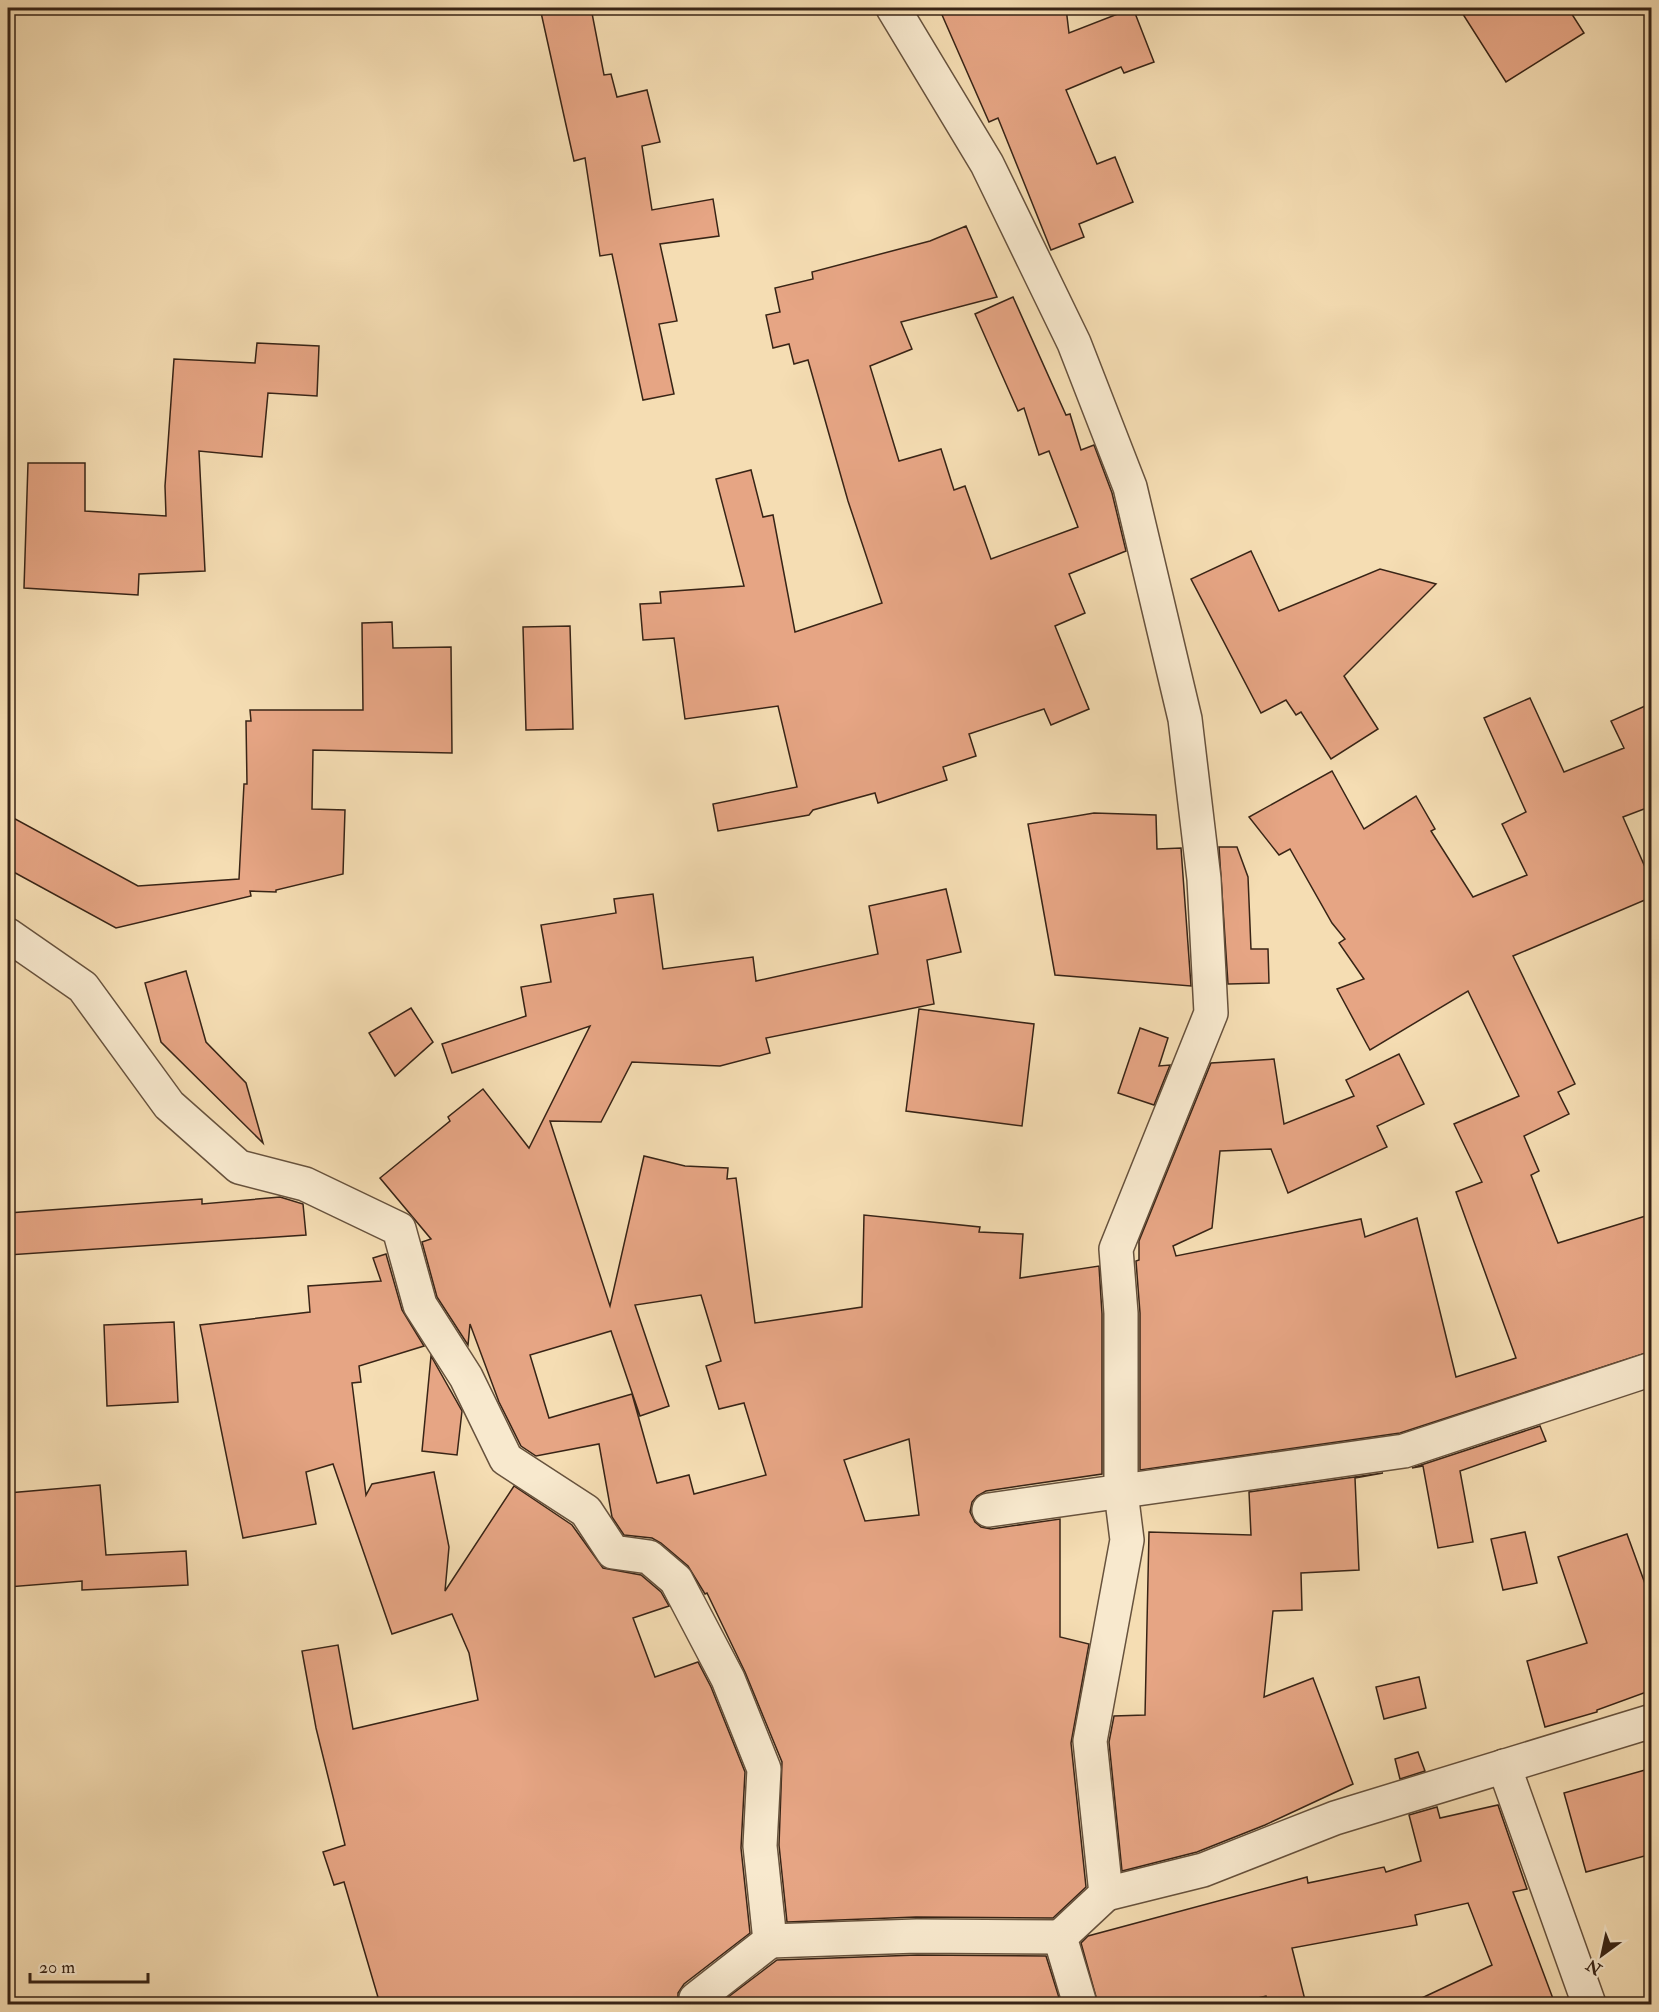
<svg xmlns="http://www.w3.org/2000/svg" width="1659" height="2012" viewBox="0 0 1659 2012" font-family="'IM FELL Double Pica',serif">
<rect width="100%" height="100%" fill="#f5ddb3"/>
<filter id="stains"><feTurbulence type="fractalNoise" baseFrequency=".00333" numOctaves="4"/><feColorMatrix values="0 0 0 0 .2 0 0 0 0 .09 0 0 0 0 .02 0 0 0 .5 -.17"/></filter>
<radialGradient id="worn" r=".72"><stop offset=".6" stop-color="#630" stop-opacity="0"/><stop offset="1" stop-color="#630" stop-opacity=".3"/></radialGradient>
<g fill="#e6a584" stroke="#382416" stroke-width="1.5" fill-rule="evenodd">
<polygon points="540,8 591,8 604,75 611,74 617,97 647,90 660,142 642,146 652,210 713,199 719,236 660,244 677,321 659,324 674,394 643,400 612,254 600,256 585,158 574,161"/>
<polygon points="939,8 1066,8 1069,33 1133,8 1154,62 1124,73 1121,67 1066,90 1097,164 1115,157 1133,202 1079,224 1084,237 1051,250 998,118 989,122"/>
<polygon points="1459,8 1568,8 1584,33 1506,82"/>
<polygon points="966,226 997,297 901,322 912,349 870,366 899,461 941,449 954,490 965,486 991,559 1078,527 1049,451 1039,455 1024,408 1018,411 975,314 1013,297 1066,415 1070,414 1081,450 1094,445 1112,493 1126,551 1069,574 1085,613 1055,626 1089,709 1051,725 1044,709 969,734 976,756 943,767 947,780 878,803 875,793 813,810 809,815 718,831 713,804 797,787 778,706 685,719 674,638 643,640 640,604 661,603 660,592 744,586 716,479 751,470 763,517 773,515 795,632 882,603 848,501 808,360 794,364 789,344 773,348 766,315 780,312 775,288 813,279 812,272 930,241"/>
<polygon points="257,343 319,346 317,396 268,393 262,457 199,451 205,571 139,574 138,595 24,588 28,463 85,463 85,511 166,516 165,486 174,359 255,363"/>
<polygon points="1251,551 1279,611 1380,569 1436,584 1344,676 1378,729 1331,759 1301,712 1296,715 1286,700 1261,713 1191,579"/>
<polygon points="392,622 393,648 451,647 452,753 313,750 312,809 345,810 343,874 276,890 276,892 250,891 251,896 116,928 8,869 8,815 138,886 239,879 244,784 247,784 246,721 251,721 250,710 363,710 362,623"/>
<polygon points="570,626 573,729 526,730 523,627"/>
<polygon points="1530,698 1564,772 1624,748 1611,721 1652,703 1652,806 1623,817 1652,883 1652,897 1513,956 1575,1084 1558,1092 1569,1114 1524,1136 1539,1171 1531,1175 1558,1243 1652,1214 1652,1351 1400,1433 1140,1470 1140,1313 1136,1261 1139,1260 1139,1241 1211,1063 1274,1059 1284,1124 1354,1096 1346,1080 1399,1054 1424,1104 1377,1126 1387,1147 1288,1193 1271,1149 1220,1151 1212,1228 1173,1246 1176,1256 1361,1219 1365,1237 1417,1218 1456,1377 1516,1358 1456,1192 1482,1182 1454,1124 1519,1096 1468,991 1370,1050 1337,989 1364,979 1339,943 1345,939 1332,923 1290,849 1279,855 1249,817 1332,771 1364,829 1416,796 1435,829 1431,831 1473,897 1527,875 1502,824 1526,812 1484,718"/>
<polygon points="1094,813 1156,815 1157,849 1181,848 1191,986 1055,975 1028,824"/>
<polygon points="1219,847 1237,847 1248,877 1251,949 1268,949 1269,983 1228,984"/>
<path d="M946 889 961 952 927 960 934 1004 766 1038 770 1053 720 1066 632 1062 601 1122 550 1121 610 1306 644 1156 685 1166 728 1168 727 1179 736 1178 755 1323 862 1307 864 1215 980 1227 979 1232 1023 1234 1020 1278 1099 1266 1102 1314V1474L986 1491 977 1496 972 1502 970 1512 975 1522 981 1527 991 1529 1060 1519V1637L1089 1644 1071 1743 1086 1887 1053 1918 916 1917 787 1922 779 1845 782 1762 745 1672 707 1593 705 1594 688 1566 661 1543 652 1538 624 1535 612 1517 599 1444 536 1456 521 1446 499 1402 470 1324 468 1345 437 1297 422 1242 431 1239 380 1178 450 1121 448 1117 483 1089 529 1148 590 1026 452 1073 442 1044 526 1016 521 987 551 982 541 925 616 913 614 899 653 894 663 969 753 957 756 981 878 954 869 906ZM701 1295 721 1361 706 1366 719 1409 744 1403 766 1475 694 1494 689 1475 657 1483 632 1394 549 1418 530 1355 611 1331 640 1416 669 1406 635 1305ZM909 1439 919 1515 865 1521 844 1460Z"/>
<polygon points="186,971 206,1042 246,1083 263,1143 161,1042 145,983"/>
<polygon points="411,1008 433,1042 395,1076 369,1033"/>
<polygon points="919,1009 1034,1024 1022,1126 906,1111"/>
<polygon points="1140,1028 1168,1038 1159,1066 1170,1065 1154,1105 1118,1093"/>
<polygon points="280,1197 303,1204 306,1235 8,1255 8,1213 202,1199 202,1204"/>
<polygon points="386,1254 402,1310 424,1346 359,1366 361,1382 352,1383 366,1495 372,1484 434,1472 449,1547 445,1591 514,1486 572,1525 603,1568 641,1575 661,1592 669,1606 633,1618 655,1677 698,1662 711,1687 745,1772 741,1848 750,1933 684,1984 678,1993 678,2004 380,2004 344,1882 334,1885 323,1852 345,1845 316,1728 302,1651 338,1645 353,1729 478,1700 469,1653 452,1614 392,1634 333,1464 306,1472 316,1524 243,1538 200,1325 310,1312 308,1286 381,1281 373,1258"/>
<polygon points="174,1322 178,1402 107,1406 104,1325"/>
<polygon points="431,1356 462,1411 457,1455 422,1451"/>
<polygon points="1540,1426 1546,1441 1460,1471 1473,1542 1438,1548 1423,1466 1412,1468"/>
<polygon points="1383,1473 1355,1478 1359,1570 1301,1573 1302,1610 1273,1611 1264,1697 1313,1678 1353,1784 1265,1825 1197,1852 1122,1871 1109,1742 1114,1716 1145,1715 1149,1532 1251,1535 1249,1492"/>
<polygon points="100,1485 106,1555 186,1551 188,1585 82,1590 82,1581 8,1587 8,1493"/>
<polygon points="1525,1532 1537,1583 1503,1590 1491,1539"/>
<polygon points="1627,1534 1652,1603 1652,1690 1597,1710 1597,1712 1545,1727 1527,1661 1587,1643 1558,1557"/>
<polygon points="1419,1677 1426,1708 1384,1719 1376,1687"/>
<polygon points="1418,1752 1425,1771 1400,1779 1395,1759"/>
<polygon points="1652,1768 1652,1854 1586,1872 1564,1793"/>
<polygon points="1498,1805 1527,1889 1513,1892 1555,2004 1409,2004 1492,1965 1468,1903 1415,1915 1417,1925 1292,1948 1306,2004 1269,2004 1266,1996 1230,2004 1098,2004 1081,1943 1088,1936 1307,1877 1308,1883 1384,1867 1386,1872 1421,1861 1409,1815 1437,1807 1440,1818"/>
<polygon points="917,1955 1046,1956 1061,2004 719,2004 777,1960"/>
</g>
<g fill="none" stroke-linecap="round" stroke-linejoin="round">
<defs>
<g id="minor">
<polyline points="989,1510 1404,1451 1652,1369"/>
<polyline points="1504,1766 1589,2004"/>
<polyline points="1106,1894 1203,1870 1335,1818 1652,1721"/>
</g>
<g id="tertiary">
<polyline points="893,8 987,164 1074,343 1130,487 1185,719 1204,879 1211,1013 1116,1249 1121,1313 1121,1492 1127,1540 1090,1741 1106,1894 1060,1937 1080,2004"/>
<polyline points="8,935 83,987 169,1105 239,1167 305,1184 399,1229 420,1305 466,1377 506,1459 586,1511 613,1552 649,1557 676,1580 728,1679 764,1769 760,1846 770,1941 696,1999 697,2004"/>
<polyline points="770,1941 917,1936 1060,1937"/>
</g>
</defs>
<use href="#minor" stroke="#67523d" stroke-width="36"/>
<use href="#tertiary" stroke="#67523d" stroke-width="36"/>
<use href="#minor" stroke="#f8e9ce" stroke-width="33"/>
<use href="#tertiary" stroke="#f8e9ce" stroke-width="33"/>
</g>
<rect width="1659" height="2012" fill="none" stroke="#f5ddb3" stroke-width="30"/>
<rect x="9" y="9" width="1641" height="1994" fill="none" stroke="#382416" stroke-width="3"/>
<rect x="15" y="15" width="1629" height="1982" fill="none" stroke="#382416" stroke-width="1.5"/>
<g transform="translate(1602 1955) rotate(213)" stroke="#f8e9ce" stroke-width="4.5" paint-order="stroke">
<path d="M0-4.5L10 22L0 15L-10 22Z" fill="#382416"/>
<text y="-9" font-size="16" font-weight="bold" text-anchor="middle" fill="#382416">N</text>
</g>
<path d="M30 1973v9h118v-9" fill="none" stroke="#382416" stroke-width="3"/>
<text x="39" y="1973" font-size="18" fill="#382416" stroke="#f8e9ce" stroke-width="4.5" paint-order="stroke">20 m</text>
<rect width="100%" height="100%" filter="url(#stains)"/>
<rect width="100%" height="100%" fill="url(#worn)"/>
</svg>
